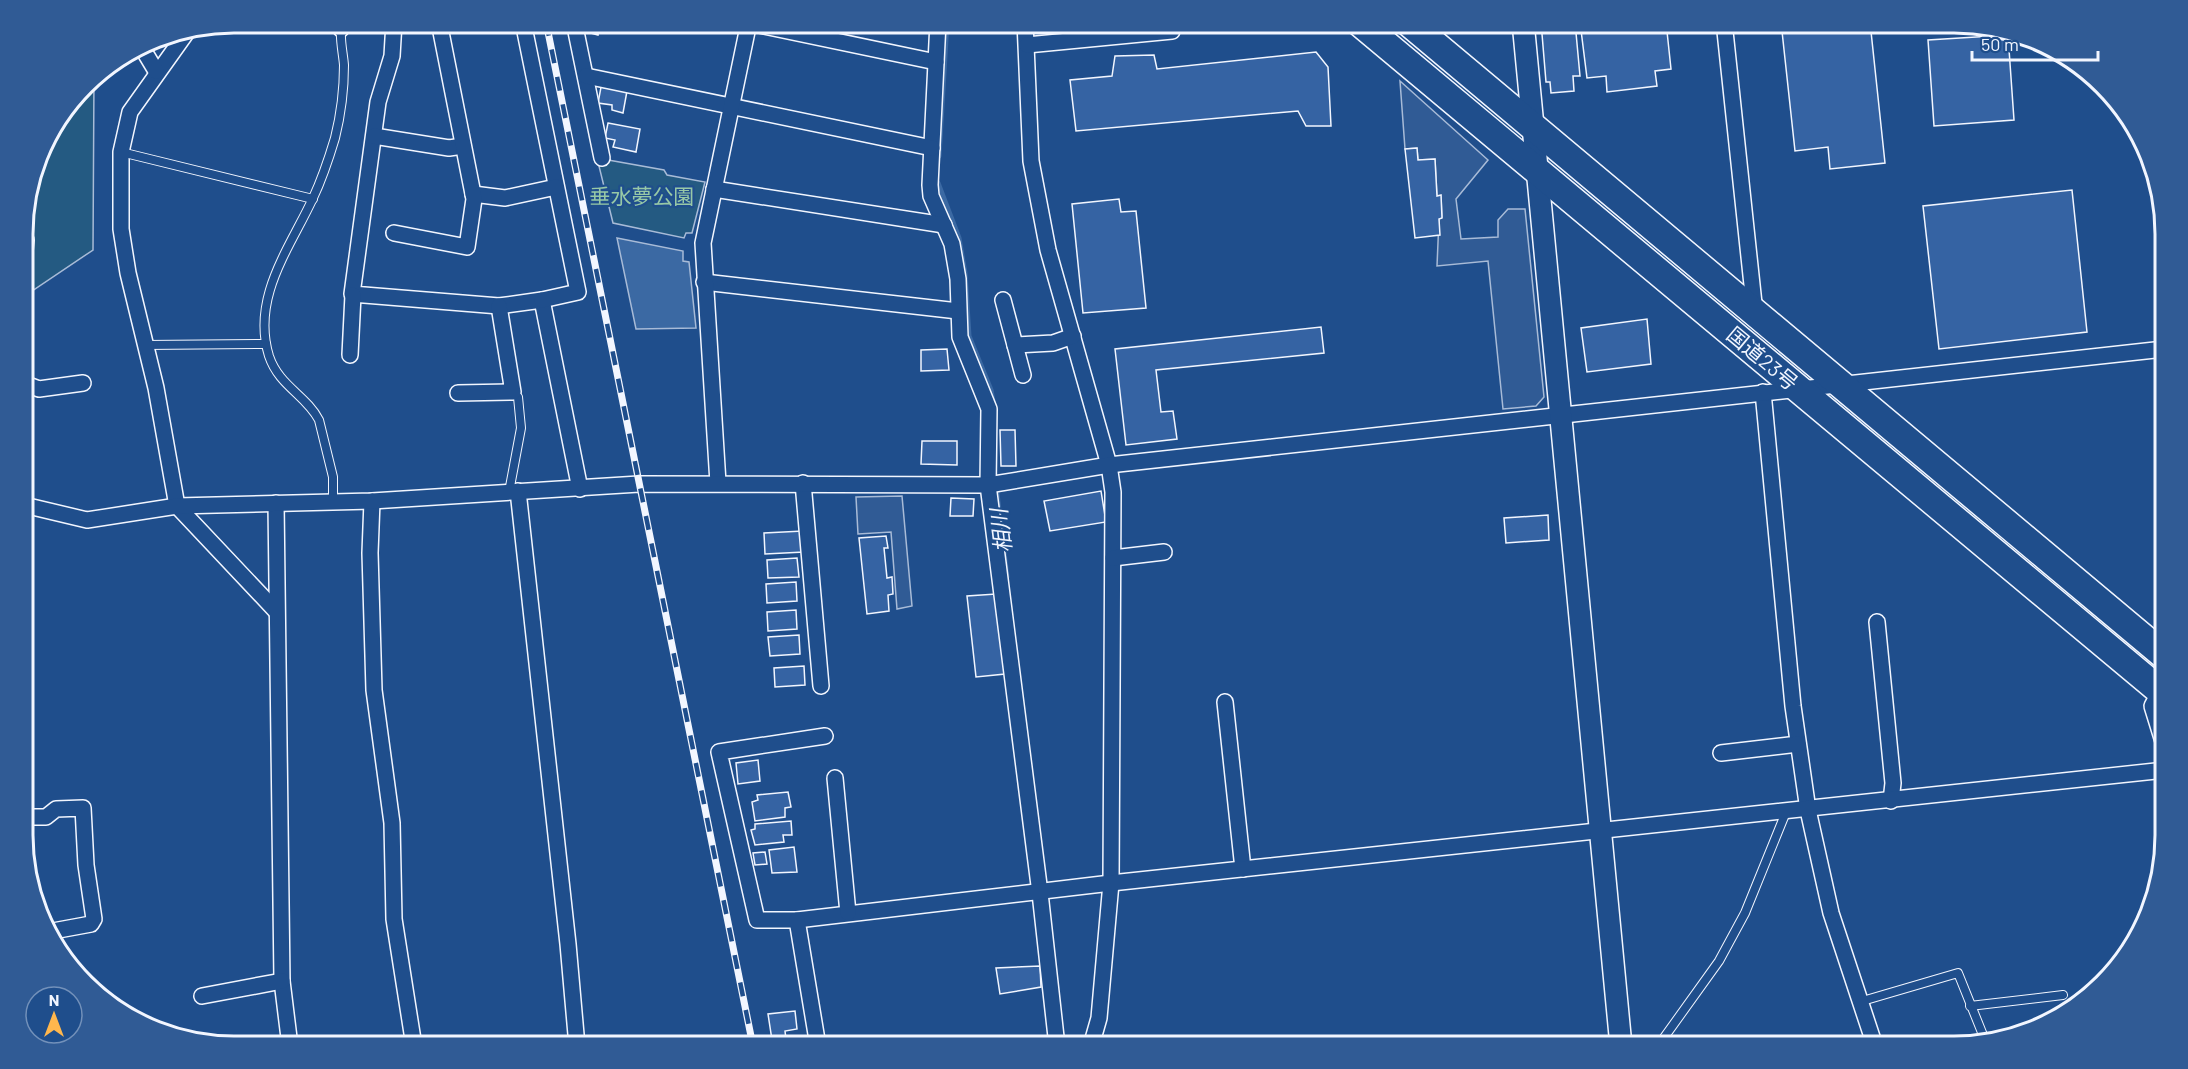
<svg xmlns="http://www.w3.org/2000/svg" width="2188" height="1069" viewBox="0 0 2188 1069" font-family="Barlow,'Noto Sans JP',sans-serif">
<rect width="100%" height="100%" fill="#1f4e8c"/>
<g fill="#245a82" stroke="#a8bbd7" stroke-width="1.5">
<polygon points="94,75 93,250 23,297 23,219 44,140"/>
<polygon points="597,158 664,170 667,175 705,182 692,233 686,233 684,238 613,223"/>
</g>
<g fill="#305b95" stroke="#a8bbd7" stroke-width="1.5">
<polygon points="1400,81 1488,160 1456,199 1461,239 1498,237 1498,220 1508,209 1525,209 1544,397 1536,406 1503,409 1488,261 1437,266 1439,219 1442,217 1441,196 1437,196 1435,159 1418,160 1417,148 1405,149"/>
<polygon points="902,496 912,606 897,609 891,532 858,534 856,497"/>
</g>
<polygon fill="#3b69a3" stroke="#a8bbd7" stroke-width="1.5" points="617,238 683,251 683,261 689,262 696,328 636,329"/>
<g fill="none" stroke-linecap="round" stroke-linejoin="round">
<g stroke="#3b69a3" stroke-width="5">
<polyline points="939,156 947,22"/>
<polyline points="938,183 959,238 965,273 969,336 991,390 994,407"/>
<polyline points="996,485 1007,577"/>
</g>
</g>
<g fill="#3563a3" stroke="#f2f6ff" stroke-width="1.5">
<polygon points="1541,22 1575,22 1580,76 1573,76 1574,91 1551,93 1550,82 1546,82"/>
<polygon points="1580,22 1666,22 1671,69 1655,71 1657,86 1607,92 1606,76 1587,78"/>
<polygon points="1781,22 1870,22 1885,163 1830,169 1828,147 1795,151"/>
<polygon points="590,23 600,25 598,35 587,32"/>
<polygon points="2008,35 2014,120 1934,126 1928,40"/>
<polygon points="1316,52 1328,67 1331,126 1306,126 1298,111 1076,131 1070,80 1112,76 1115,56 1154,55 1157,69"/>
<polygon points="601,87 627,91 623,113 612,110 612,105 598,103"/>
<polygon points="608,123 640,129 636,152 613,147 615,140 605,138"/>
<polygon points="1417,148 1418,160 1435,159 1437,196 1441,195 1442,218 1439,219 1440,235 1415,238 1405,149"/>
<polygon points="2072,190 2087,332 1939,349 1923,206"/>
<polygon points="1119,199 1121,212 1136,211 1146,308 1083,313 1072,204"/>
<polygon points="1647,319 1651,364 1587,372 1581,328"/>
<polygon points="1321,327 1324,353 1156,370 1161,412 1173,411 1177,439 1126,445 1115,349"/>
<polygon points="947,349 949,370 921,371 921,350"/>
<polygon points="1000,430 1015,430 1016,466 1001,466"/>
<polygon points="922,441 957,441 957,465 921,464"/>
<polygon points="1101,491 1106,522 1050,531 1044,501"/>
<polygon points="951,498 974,499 973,516 950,516"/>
<polygon points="1548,515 1549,540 1506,543 1504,518"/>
<polygon points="803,531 804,552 765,554 764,533"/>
<polygon points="886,536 888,548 884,548 887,578 892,577 893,594 888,595 889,611 867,614 859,538"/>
<polygon points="797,558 799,577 768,578 767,560"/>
<polygon points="796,582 797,601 767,603 766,584"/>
<polygon points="996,594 1005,674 976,677 967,596"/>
<polygon points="796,610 797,629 768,631 767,612"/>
<polygon points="799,635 800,654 770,656 768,637"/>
<polygon points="804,666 805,685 775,687 774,668"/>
<polygon points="758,760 760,781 738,784 736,763"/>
<polygon points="788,792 791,807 785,808 785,817 755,821 752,802 758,800 757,795"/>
<polygon points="791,821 792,835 783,835 784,842 755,845 751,830 755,829 755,824"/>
<polygon points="794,847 797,872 772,873 769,850"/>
<polygon points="765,852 767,864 755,865 753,853"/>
<polygon points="1040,966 1041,987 1000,994 996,968"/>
<polygon points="795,1011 797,1029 785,1031 786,1039 772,1040 768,1014"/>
<polygon points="800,1040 801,1046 776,1046 776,1044"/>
</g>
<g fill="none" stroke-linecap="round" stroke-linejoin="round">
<defs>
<g id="lane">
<polyline points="121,152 313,199"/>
<polyline points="145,345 266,344"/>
<polyline points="509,492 521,428 518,397 513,392"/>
<path d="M333 502V477L319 420C306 395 279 386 269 356 251 297 290 248 313 198 322 179 329 158 335 138 341 114 344 90 344 65 343 53 340 41 341 29"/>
<polyline points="1859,1002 1958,973 1985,1040"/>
<polyline points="1970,1006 2063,995"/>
<polyline points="1658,1046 1719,961 1745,913 1786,812"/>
</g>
<g id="street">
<polyline points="340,22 341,29"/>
<polyline points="394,22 392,56 378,102 352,294 499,306 542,300 580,489"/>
<polyline points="523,22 578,292 542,300"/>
<polyline points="574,22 602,158"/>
<polyline points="745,22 936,62"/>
<polyline points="938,22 930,185 931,196 952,244 958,279 960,337 989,409 988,485 1040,893 1057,1046"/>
<polyline points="1025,22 1031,161 1048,250 1109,465 1113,492 1111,883 1099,1018 1091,1046"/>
<polyline points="1724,22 1755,313"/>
<polyline points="187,32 130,112 121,152 121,229 128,273 156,388 177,506 276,611"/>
<polyline points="1027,45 1172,31 1174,24 1188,22"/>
<polyline points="141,46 156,71"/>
<polyline points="586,76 932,148"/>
<polyline points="374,136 449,148 463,146"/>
<polyline points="714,189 944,225"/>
<polyline points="473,194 505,198 556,187"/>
<polyline points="394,233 467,247 474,199 439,22"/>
<polyline points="23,270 26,240"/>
<polyline points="704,282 958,311"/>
<polyline points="1003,300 1023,375"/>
<polyline points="1015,345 1053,343 1073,336"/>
<polyline points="350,355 353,295"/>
<polyline points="23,383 39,389 83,383"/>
<polyline points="1763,392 1793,706 1808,810 1831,913 1875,1046"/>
<polyline points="458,393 513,392 499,306"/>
<polyline points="718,483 703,243 749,22"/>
<polyline points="803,483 821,686"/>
<polyline points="518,491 568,944 577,1046"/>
<polyline points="372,501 370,553 374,690 392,823 394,919 414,1046"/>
<polyline points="276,503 282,981 290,1046"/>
<polyline points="24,505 87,520 177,506 372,501 639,484 988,485 1109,465 2164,349"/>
<polyline points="1113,558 1164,552"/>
<polyline points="1877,622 1893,783 1891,801"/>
<polyline points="2160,691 2152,706 2165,748"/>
<polyline points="1225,702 1243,869"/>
<polyline points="825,736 719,752 757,920 797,920 1111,883 2165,770"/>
<polyline points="1721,753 1798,744"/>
<polyline points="835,778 848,913"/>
<polyline points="24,817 46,817 56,809 83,808 86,865 94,919 91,924 53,931"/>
<polyline points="797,920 818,1046"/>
<polyline points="202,996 282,981"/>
</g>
<polyline id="secondary" points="1523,22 1621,1046"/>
<g id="highway">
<polyline points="1359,22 2165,695"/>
<polyline points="1408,22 2165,656"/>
</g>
</defs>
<use href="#lane" stroke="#f2f6ff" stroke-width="10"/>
<use href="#street" stroke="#f2f6ff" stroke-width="18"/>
<use href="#secondary" stroke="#f2f6ff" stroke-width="24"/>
<use href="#highway" stroke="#f2f6ff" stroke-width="30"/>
<use href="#lane" stroke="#1f4e8c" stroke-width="8"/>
<use href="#street" stroke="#1f4e8c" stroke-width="15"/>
<use href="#secondary" stroke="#1f4e8c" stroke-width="21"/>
<use href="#highway" stroke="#1f4e8c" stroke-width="27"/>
<defs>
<polyline id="rail" points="546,22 753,1046"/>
</defs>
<use href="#rail" stroke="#f2f6ff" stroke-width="7"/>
<use href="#rail" stroke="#1f4e8c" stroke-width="4.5" stroke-dasharray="14" stroke-linecap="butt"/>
</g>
<g text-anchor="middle" stroke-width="4.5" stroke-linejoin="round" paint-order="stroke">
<g font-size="21" fill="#97c8a6" stroke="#1f4e8c">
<text x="642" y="204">垂水夢公園</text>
</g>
<g font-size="21" fill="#f2f6ff" stroke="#1f4e8c">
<text transform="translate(1762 359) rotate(40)" y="7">国道23号</text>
</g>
<g font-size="22" font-style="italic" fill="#f2f6ff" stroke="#1f4e8c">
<text transform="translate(1001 531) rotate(-97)" y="8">相川</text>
</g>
</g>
<path d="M0 0H2188V1069H0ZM234 33H1954A201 201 0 0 1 2155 234V835A201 201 0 0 1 1954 1036H234A201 201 0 0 1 33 835V234A201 201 0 0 1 234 33Z" fill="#305b95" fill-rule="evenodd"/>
<path fill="none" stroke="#f2f6ff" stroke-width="3" d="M234 33H1954A201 201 0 0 1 2155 234V835A201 201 0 0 1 1954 1036H234A201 201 0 0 1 33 835V234A201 201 0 0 1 234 33Z"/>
<g transform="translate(54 1015)"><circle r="28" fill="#1f4e8c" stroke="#7391ba" stroke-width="1.5"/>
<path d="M0-4.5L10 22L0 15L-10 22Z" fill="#ffb74d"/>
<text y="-9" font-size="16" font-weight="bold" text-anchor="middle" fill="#f2f6ff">N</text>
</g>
<path d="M1972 51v9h126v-9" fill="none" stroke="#f2f6ff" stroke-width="3"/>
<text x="1981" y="51" font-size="18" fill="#f2f6ff" stroke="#1f4e8c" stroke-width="4.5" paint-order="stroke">50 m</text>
</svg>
